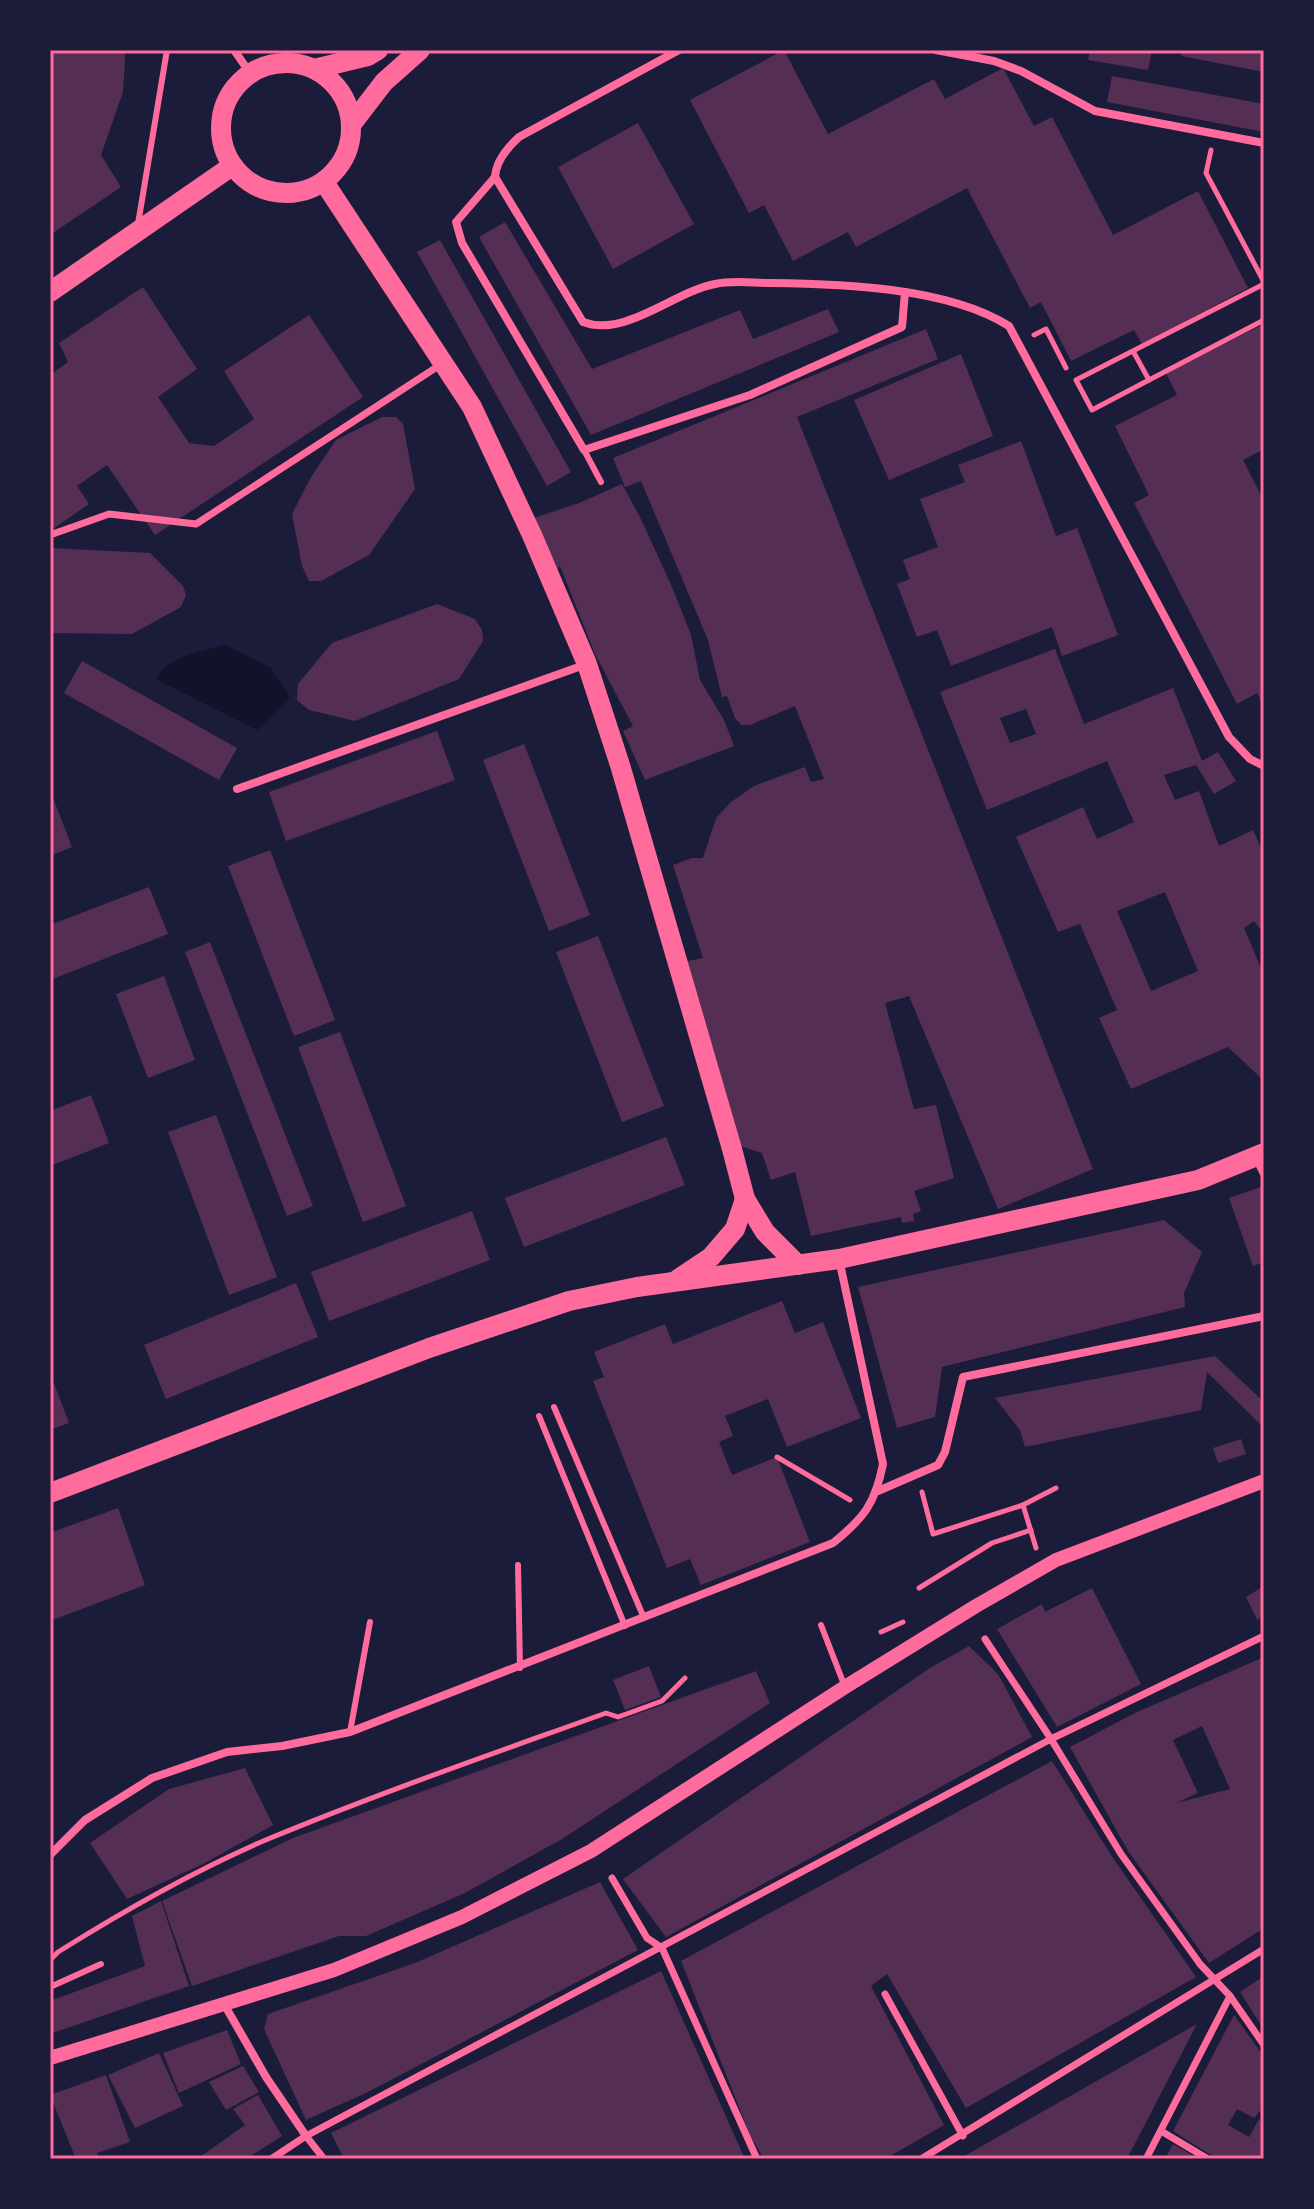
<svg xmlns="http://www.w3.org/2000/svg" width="1314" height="2209" viewBox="0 0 1314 2209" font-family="Inter,sans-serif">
<rect width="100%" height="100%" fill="#1b1b3a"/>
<path fill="#12122b" d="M225 645 270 667 290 697 257 730 156 679C168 656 203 651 225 645Z"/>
<g fill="#542f53" fill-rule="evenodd">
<polygon points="50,50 125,50 125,60 123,92 101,155 121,187 50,235"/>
<polygon points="784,50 828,134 934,79 945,99 1003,68 1034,126 1052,117 1113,235 1198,191 1248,288 1142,344 1134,330 1071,361 1041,302 1030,308 967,188 856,247 848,232 793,261 764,205 749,213 690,100"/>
<polygon points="1090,50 1152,50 1148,70 1088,60"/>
<polygon points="1182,50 1264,50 1264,72 1181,56"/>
<polygon points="1112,76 1264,104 1264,132 1107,102"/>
<polygon points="638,123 694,224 613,269 558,167"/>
<polygon points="505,222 592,369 740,310 753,339 828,309 839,332 591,435 479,237"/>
<polygon points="440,240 571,472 547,486 417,252"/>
<polygon points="143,287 197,369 158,397 189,443 214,446 254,419 224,371 309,315 363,397 155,535 107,465 77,486 89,504 50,531 50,375 68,362 59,343"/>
<polygon points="1264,324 1264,449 1243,460 1264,501 1264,707 1257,693 1237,704 1134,503 1149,495 1115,426 1177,395 1166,373"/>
<polygon points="926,329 938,359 797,417 1093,1169 998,1209 909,996 885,1003 914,1109 936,1105 954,1178 914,1191 921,1211 913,1214 914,1221 902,1223 901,1217 811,1236 795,1172 771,1180 762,1153 740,1146 683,962 703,958 673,865 692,858 703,858 716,818 731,802 754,786 805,767 811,782 824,779 795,706 750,725 741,725 735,718 727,696 722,697 708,640 641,481 625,487 613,458"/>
<polygon points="961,354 993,436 889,480 854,400"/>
<polygon points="382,417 396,417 403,424 415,489 369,555 321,581 309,581 302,566 292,514 311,477 336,440"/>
<polygon points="1021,441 1056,536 1077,528 1118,635 1062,656 1052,627 951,666 937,630 917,637 897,584 910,579 903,560 938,547 920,499 965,482 958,465"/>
<polygon points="622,484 641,519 672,587 691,635 700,680 724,720 734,746 645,780 623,731 633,726 595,654 560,566 556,571 531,519 579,503"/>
<polygon points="50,548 150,553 183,586 186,595 181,607 132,634 50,633"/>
<polygon points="437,604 475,619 482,630 483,641 459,679 355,721 309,710 297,700 298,684 332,643"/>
<path d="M1055 649 1084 724 1173 688 1202 761 1218 752 1236 781 1214 794 1196 765 1164 775 1175 800 1199 791 1219 846 1253 830 1264 854V934L1254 921 1244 928 1264 975V1081L1228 1047 1131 1089 1099 1018 1117 1010 1080 924 1058 932 1016 837 1083 807 1097 839 1134 822 1107 761 987 810 940 692ZM1026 709 1036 734 1010 743 1000 718ZM1165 892 1198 971 1151 991 1117 911Z"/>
<polygon points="82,661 237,748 219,780 64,693"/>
<polygon points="437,731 455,780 286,841 269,792"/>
<polygon points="524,744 590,915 549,931 483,760"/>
<polygon points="50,790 72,847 50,856"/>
<polygon points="270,850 335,1020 294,1036 228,866"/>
<polygon points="149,887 168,934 50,980 50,925"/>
<polygon points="598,936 664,1106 622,1122 556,952"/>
<polygon points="210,942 313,1206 287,1216 185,952"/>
<polygon points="164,976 195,1060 148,1078 116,994"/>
<polygon points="340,1032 406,1206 363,1222 298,1047"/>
<polygon points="91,1095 109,1143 50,1166 50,1111"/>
<polygon points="216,1115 277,1277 229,1295 168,1132"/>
<polygon points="666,1137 685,1185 524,1247 505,1198"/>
<polygon points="1264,1186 1264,1262 1253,1266 1229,1198"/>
<polygon points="472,1211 490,1260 329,1321 311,1272"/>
<polygon points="1164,1220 1202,1252 1184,1293 1185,1307 942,1367 935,1417 897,1428 858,1287"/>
<polygon points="296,1283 318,1337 166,1399 144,1345"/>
<polygon points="782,1301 795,1333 823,1322 861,1418 787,1447 768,1399 725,1416 733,1436 719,1442 732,1475 777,1457 810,1542 701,1585 690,1559 667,1568 593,1381 604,1377 594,1352 665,1324 673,1344"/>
<polygon points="1215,1356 1264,1402 1264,1428 1207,1372 1201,1410 1025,1447 1020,1430 995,1398"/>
<polygon points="50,1373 69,1423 50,1430"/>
<polygon points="1241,1439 1246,1454 1218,1463 1213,1448"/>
<polygon points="118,1508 145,1585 50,1621 50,1533"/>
<polygon points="1264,1586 1264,1616 1257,1620 1246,1597"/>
<polygon points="1092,1588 1141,1684 1057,1727 997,1629 1042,1604 1045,1612"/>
<polygon points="969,1646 998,1674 1032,1737 666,1937 623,1879 930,1668"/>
<path d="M1264 1657V1928L1209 1963 1128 1851 1070 1747 1135 1713ZM1202 1726 1230 1789 1176 1803 1198 1793 1173 1740Z"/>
<polygon points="649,1666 661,1697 625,1710 613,1680"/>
<polygon points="756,1671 770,1703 562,1839 465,1893 366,1936 339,1936 192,1986 162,1901 293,1838"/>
<polygon points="1052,1761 1113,1858 1196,1977 966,2108 887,1974 871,1986 944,2125 885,2159 764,2159 750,2135 681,1961"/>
<polygon points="245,1768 273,1825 203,1864 127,1899 90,1843 169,1789"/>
<polygon points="600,1882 638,1950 368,2092 306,2120 264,2029 268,2014 415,1963"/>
<polygon points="161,1901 189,1986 50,2034 50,2001 145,1966 132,1916"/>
<polygon points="661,1971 745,2159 344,2159 331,2133"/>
<polygon points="1264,1976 1264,2030 1240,1992"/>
<polygon points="1234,2015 1264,2057 1264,2114 1261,2110 1254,2118 1237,2109 1228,2125 1249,2137 1259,2119 1264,2123 1264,2159 1217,2159 1173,2131"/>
<polygon points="1197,2024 1127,2159 959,2159"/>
<polygon points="227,2030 241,2064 179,2093 163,2053"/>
<polygon points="159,2053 183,2106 135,2128 108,2075"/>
<polygon points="243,2066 259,2092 226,2110 209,2082"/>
<polygon points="106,2075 130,2142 97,2153 100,2159 76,2159 50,2095"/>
<polygon points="258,2095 282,2136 246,2159 197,2159 245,2125 233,2109"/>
<polygon points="1173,2144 1199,2159 1165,2159"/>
</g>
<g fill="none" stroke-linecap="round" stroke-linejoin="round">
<g stroke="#ff6b9d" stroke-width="5">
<polyline points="1211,150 1206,173 1264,282"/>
<polyline points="1034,335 1046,329 1066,368"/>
<polyline points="1133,351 1149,380 1092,410 1076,380 1264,284"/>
<polyline points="1149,380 1264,320"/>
<polyline points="777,1457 850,1500"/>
<polyline points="922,1492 933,1534 1023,1505 1036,1548"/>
<polyline points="1023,1505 1056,1488"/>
<polyline points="919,1588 992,1543 1031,1530"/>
<polyline points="881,1632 903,1622"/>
<path d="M50 1960 58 1952C125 1910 195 1870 268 1839 379 1793 492 1754 606 1713L618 1717 662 1701 685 1678"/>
</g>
<g stroke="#ff6b9d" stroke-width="6">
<polyline points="138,224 167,50"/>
<polyline points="584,450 601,482"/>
<polyline points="554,1407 644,1618"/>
<polyline points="539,1416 625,1626"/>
<polyline points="518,1565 520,1668"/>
<polyline points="821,1625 845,1687"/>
<polyline points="350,1732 370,1622"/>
<polyline points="50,1987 101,1964"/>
</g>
<g stroke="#ff6b9d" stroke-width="7">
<polyline points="50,535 109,514 196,524 440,365"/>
<polyline points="1256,1159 1264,1175"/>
<polyline points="985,1639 1051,1739 1121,1854 1200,1964 1230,1996 1264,2045"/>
<polyline points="612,1878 647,1938 662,1948 757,2159"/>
<polyline points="885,1994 963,2136"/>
<polyline points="1161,2131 1208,2159"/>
<polyline points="306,2136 324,2159"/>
<polyline points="271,2159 306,2136 1051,1739 1264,1636"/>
<polyline points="921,2159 1264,1949"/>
<polyline points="1146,2159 1230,1996"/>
</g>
<g stroke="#ff6b9d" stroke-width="8">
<polyline points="234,50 250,73"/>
<path d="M679 50 519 137C508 147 496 161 495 177L583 322C625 338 673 292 715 284 732 280 753 283 770 283 842 284 947 287 1009 326L1229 737 1250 759 1264 766"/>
<polyline points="936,50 994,61 1021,71 1095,111 1264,143"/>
<polyline points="495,177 456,222 462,243 584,450 750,395 902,327 905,292"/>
<polyline points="237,789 587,664"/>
<polyline points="878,1491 938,1465 945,1452 963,1377 1264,1316"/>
<path d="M50 1855 85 1820 152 1778 227 1752 282 1746 350 1732 833 1543C864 1518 875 1504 883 1464L839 1259"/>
<polyline points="224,2004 266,2077 306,2136"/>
</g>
<polyline stroke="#ff6b9d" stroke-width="14" points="50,2058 334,1970 462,1917 591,1851 845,1687 976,1606 1056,1560 1264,1481"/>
<g stroke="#ff6b9d" stroke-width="20">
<circle cx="286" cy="128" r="65"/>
<polyline points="314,69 368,56 378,50"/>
<polyline points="351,125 384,82 420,50"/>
<polyline points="324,182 472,407 532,535 587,664 620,765 732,1149 745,1199 765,1232 798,1265"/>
<polyline points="50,292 232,166"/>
<polyline points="678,1279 711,1257 735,1229 745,1199"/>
<polyline points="50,1493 429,1348 569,1301 637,1287 839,1259 1198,1180 1264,1153"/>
</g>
</g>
<rect width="1314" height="2209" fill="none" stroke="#1b1b3a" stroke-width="104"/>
<rect x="52" y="52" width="1210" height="2105" fill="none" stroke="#ff6b9d" stroke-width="3"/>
</svg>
